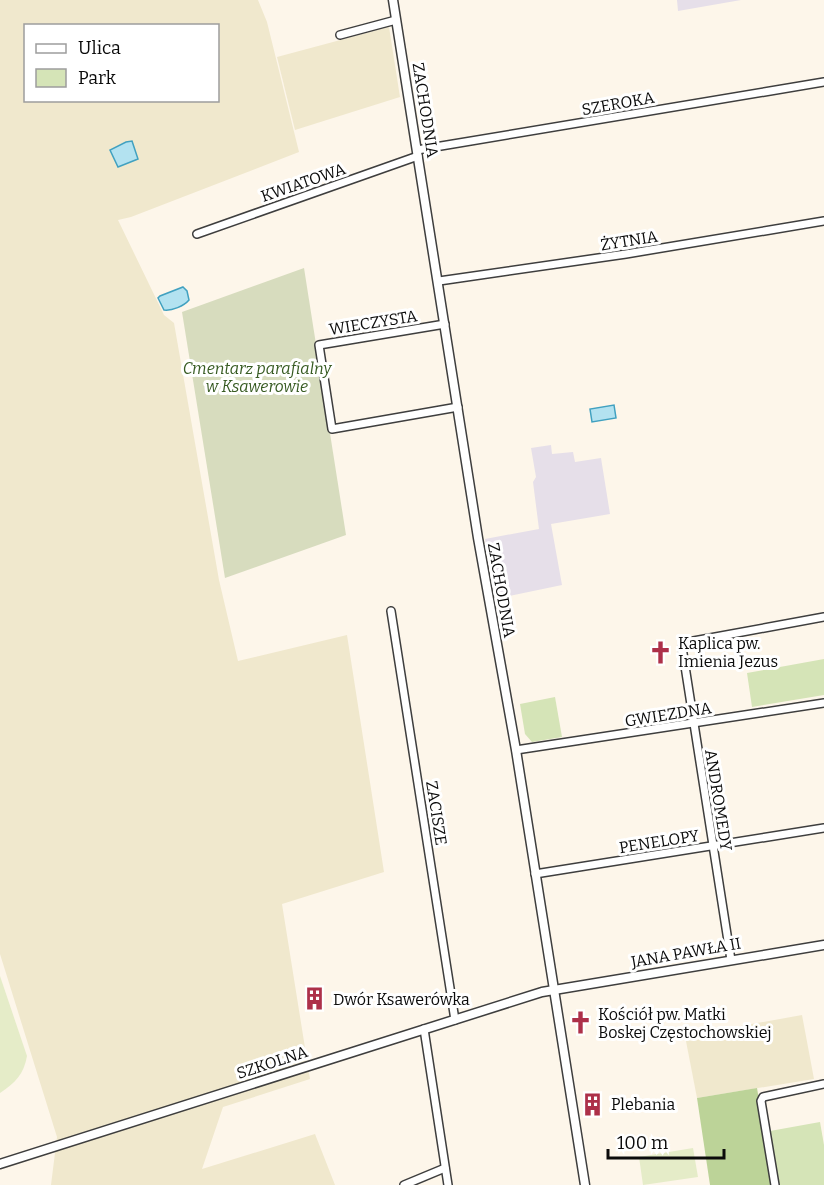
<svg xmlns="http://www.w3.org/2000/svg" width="824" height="1185" viewBox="0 0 824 1185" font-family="Bitter,serif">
<rect width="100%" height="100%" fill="#fdf6ea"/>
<g fill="#e6dfe9">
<polygon points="677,0 741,0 678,11"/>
<polygon points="551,445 552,454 573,452 575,462 601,458 610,514 551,524 562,585 495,599 485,539 539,529 533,482 536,477 531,448"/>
</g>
<g fill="#f0e8cd" fill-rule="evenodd">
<path d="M0 0H258L267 22 299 152 131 217 118 220 164 315 174 323 219 580 238 661 347 635 384 872 282 904 310 1079 223 1107 202 1169 315 1134 335 1185H51L57 1137 0 954ZM26 26H218V100H26Z"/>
<polygon points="389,27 400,97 295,130 277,57"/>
<polygon points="802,1015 814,1079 697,1098 685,1036"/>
</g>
<g fill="#d5e4b7">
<polygon points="824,659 824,695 752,707 747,673"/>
<polygon points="555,697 562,737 532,742 525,734 520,704"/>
<polygon points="820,1122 824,1145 824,1185 779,1185 770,1131"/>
</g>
<polygon fill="#bcd398" points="757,1088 773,1185 710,1185 697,1098"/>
<polygon fill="#d7dcbe" points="304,268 346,535 225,578 182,312"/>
<g fill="#e5ecc8">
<path d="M0 976 27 1056C24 1074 15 1083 0 1093Z"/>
<polygon points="693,1148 698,1177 643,1185 639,1157"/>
</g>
<g fill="#b3e2f0" stroke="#41a1c0" stroke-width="1.5">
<polygon points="132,141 138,159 118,167 110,150 126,142"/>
<path d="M183 287 187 291 189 300C184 306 172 311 164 310L158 298 160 296Z"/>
<polygon points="614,405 616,418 592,422 590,409"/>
</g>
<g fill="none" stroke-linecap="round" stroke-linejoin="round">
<defs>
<g id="minor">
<polyline points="340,35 396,20"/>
<polyline points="417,150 824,82"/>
<polyline points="197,234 418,156"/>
<polyline points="439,281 626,254 824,221"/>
<polyline points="445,324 319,345 332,429 458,407"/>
<polyline points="391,611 455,1020"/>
<polyline points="516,750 824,703"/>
<polyline points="535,874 824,828"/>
<polyline points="731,960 682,647 688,642 824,617"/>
<polyline points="424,1029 448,1185"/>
<polyline points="404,1185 445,1168"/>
<polyline points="775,1185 761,1101 763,1097 824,1084"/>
</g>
<g id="tertiary">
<polyline points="393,0 478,538 516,750 585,1185"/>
<polyline points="0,1164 542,992 824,945"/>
</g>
</defs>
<use href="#minor" stroke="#3e3e3e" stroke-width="10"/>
<use href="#tertiary" stroke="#3e3e3e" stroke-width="11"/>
<use href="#minor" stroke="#fff" stroke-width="7"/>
<use href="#tertiary" stroke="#fff" stroke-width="8"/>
</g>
<defs>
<symbol id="church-bare" viewBox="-9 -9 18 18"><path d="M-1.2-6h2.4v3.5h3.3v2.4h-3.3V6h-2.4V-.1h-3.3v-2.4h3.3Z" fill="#ad3049" stroke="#fff" stroke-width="2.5" paint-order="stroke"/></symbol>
<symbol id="building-bare" viewBox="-9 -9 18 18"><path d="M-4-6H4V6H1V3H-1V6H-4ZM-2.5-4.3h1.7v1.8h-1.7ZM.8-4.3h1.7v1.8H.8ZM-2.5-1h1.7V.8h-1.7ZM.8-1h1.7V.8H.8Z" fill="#ad3049" stroke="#fff" stroke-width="2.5" paint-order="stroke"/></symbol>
</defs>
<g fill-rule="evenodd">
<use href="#church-bare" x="644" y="636" width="33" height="33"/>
<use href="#building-bare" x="298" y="982" width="33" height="33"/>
<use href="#church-bare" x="564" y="1006" width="33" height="33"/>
<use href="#building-bare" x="576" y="1088" width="33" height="33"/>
</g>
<g text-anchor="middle" stroke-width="6" stroke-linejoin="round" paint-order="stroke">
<g font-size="16" fill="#0b0b0b" stroke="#fff">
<text transform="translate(618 103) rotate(-10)" y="6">SZEROKA</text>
<text transform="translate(426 110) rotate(81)" y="6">ZACHODNIA</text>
<text transform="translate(303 182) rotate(-19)" y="6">KWIATOWA</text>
<text transform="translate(629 240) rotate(-9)" y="6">ŻYTNIA</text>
<text transform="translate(373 322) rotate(-9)" y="6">WIECZYSTA</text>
<text transform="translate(502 590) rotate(80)" y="6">ZACHODNIA</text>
<text transform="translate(668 714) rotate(-9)" y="6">GWIEZDNA</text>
<text transform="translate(719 800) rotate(81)" y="6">ANDROMEDY</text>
<text transform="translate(437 813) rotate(81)" y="6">ZACISZE</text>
<text transform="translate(659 841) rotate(-9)" y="6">PENELOPY</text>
<text transform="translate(686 952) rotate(-10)" y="6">JANA PAWŁA II</text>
<text transform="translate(272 1062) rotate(-18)" y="6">SZKOLNA</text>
</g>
<g font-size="16" font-style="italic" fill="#375b22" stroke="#fff">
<text x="257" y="374">Cmentarz parafialny<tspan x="257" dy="18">w Ksawerowie</tspan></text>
</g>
<g font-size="16" fill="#0b0b0b" stroke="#fff" text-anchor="start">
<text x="678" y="649">Kaplica pw.<tspan x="678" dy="18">Imienia Jezus</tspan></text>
<text x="333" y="1005">Dwór Ksawerówka</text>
<text x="598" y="1020">Kościół pw. Matki<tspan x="598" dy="18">Boskej Częstochowskiej</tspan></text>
<text x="611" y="1110">Plebania</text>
</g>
</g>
<rect x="24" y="24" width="195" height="78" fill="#ffffff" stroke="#9d9d9d" stroke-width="1.5"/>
<rect x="36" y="44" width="30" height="9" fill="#ffffff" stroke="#9d9d9d" stroke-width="1.5"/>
<text x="78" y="54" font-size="18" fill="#0b0b0b">Ulica</text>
<rect x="36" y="69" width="30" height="18" fill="#d5e4b7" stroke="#9d9d9d" stroke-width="1.5"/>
<text x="78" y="84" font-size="18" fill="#0b0b0b">Park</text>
<path d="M608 1149v9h116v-9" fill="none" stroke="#0b0b0b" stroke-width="3"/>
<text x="617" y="1149" font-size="18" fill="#0b0b0b" stroke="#ffffff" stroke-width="4.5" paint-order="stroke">100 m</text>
</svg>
